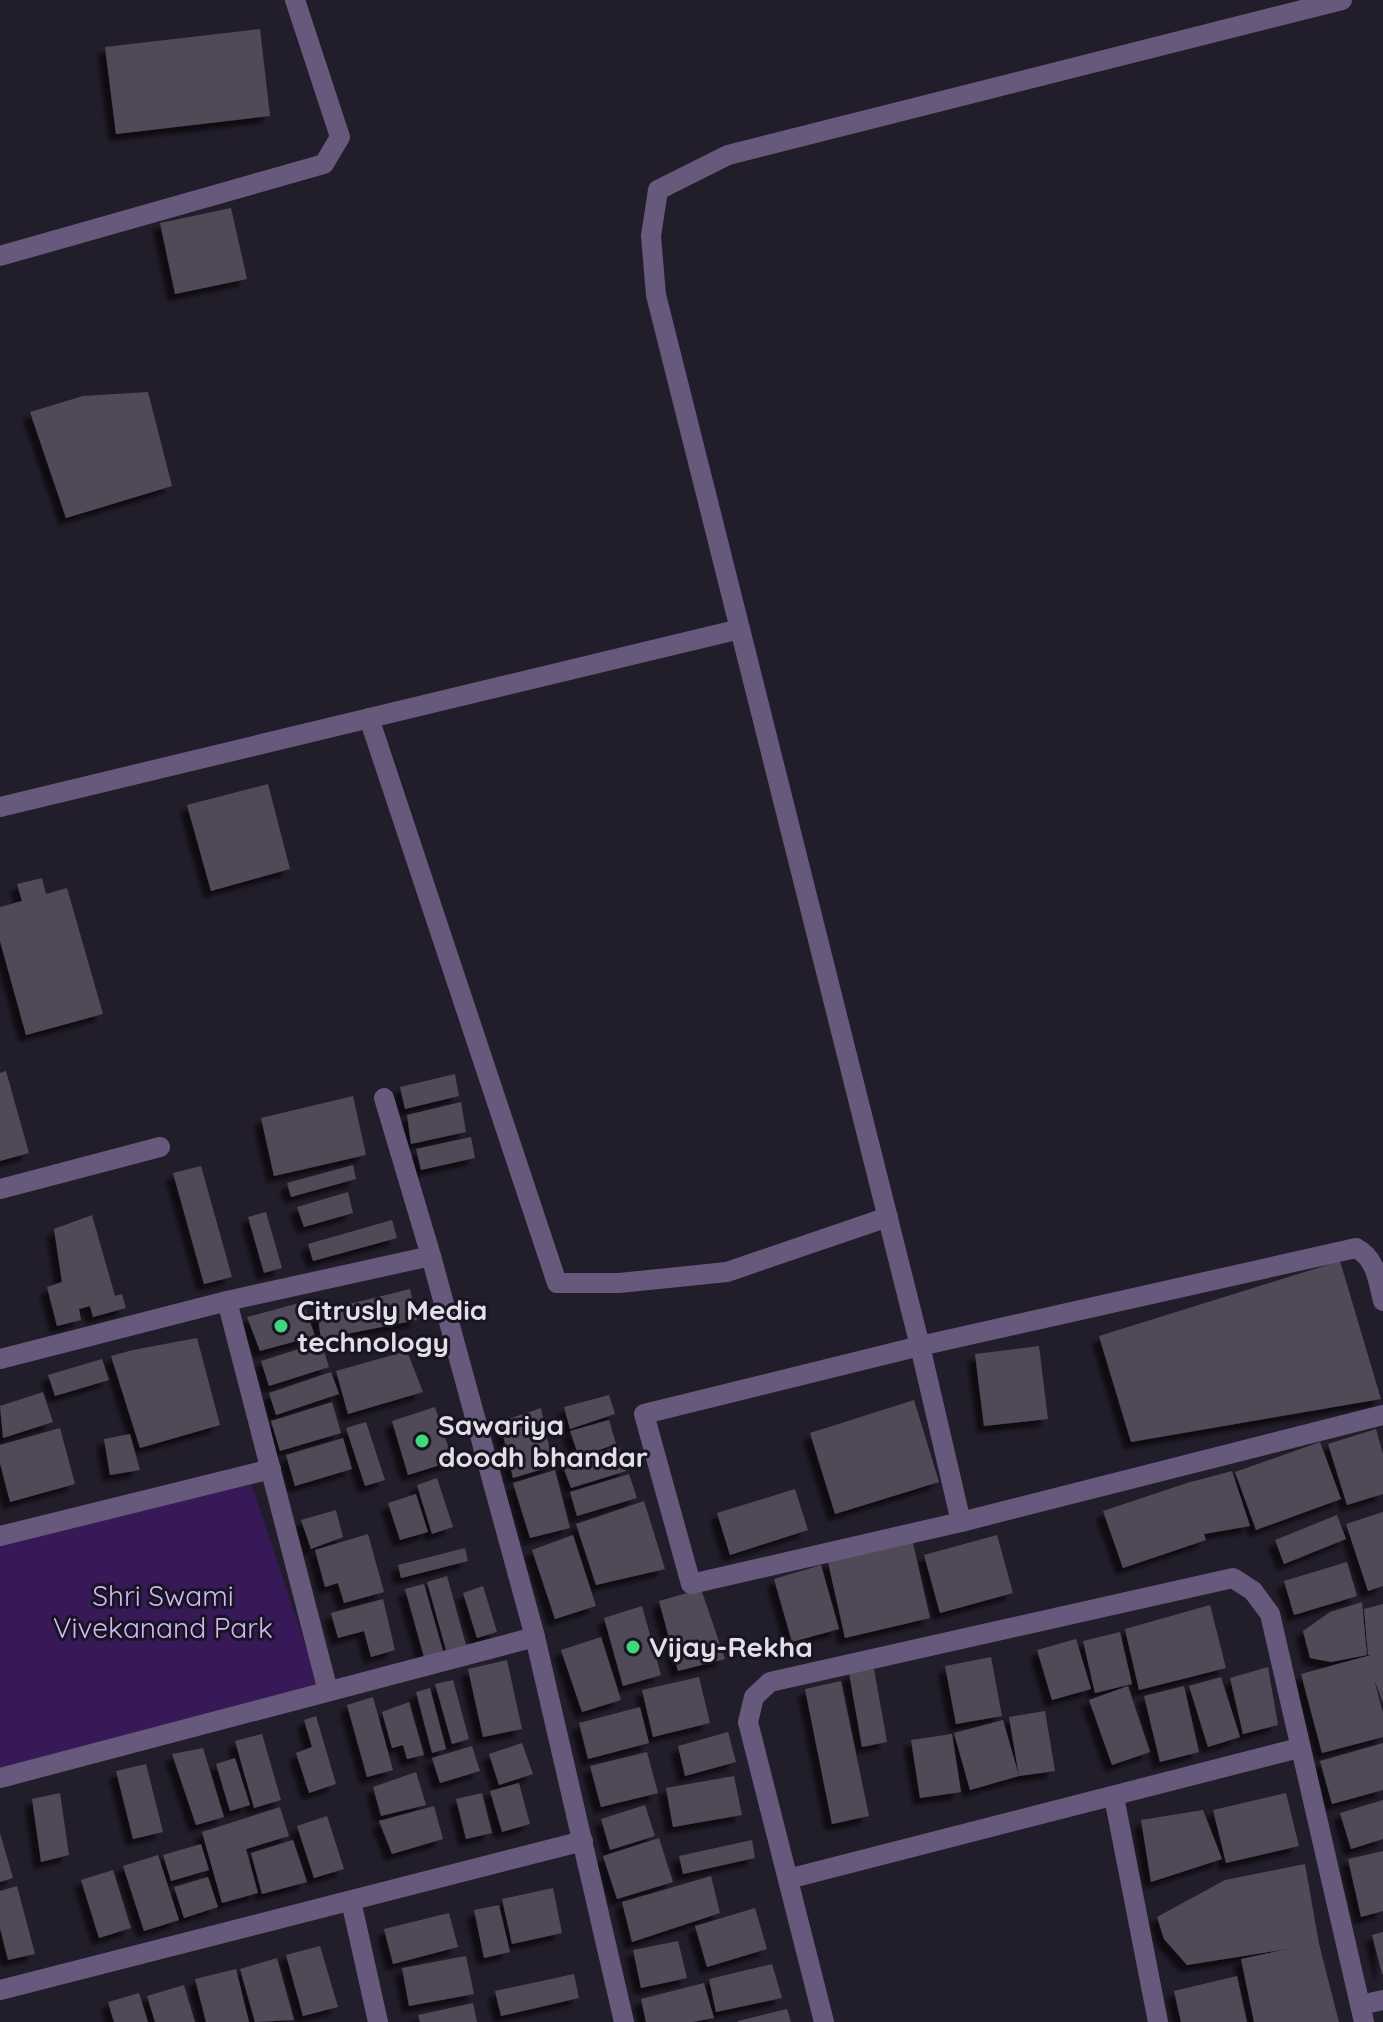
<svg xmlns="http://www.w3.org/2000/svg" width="1383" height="2022" viewBox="0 0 1383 2022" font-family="Quicksand,sans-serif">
<defs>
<filter id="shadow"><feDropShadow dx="-7" dy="7" stdDeviation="2" flood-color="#0009"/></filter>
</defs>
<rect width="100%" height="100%" fill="#221d2a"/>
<polygon fill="#371958" points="245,1465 323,1698 0,1773 0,1535"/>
<g fill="#4f4a59" filter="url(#shadow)">
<polygon points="260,29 270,116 116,134 105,47"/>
<polygon points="231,208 247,279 175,294 160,223"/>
<polygon points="148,392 172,486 66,518 30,412 83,396"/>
<polygon points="268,784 290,869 211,891 187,805"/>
<polygon points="42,878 46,894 67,888 103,1014 26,1035 0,941 0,907 22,901 17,884"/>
<polygon points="6,1071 29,1153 0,1161 0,1073"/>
<polygon points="455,1074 459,1096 405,1109 400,1087"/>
<polygon points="353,1096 366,1155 274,1176 261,1118"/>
<polygon points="461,1102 466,1132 411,1144 407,1115"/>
<polygon points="471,1137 475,1158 421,1170 416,1149"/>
<polygon points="353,1165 356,1179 291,1197 287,1183"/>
<polygon points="201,1166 232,1277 204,1284 173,1173"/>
<polygon points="348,1192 353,1213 304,1227 297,1207"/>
<polygon points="266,1212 282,1268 264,1273 248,1217"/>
<polygon points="92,1215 115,1296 122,1294 126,1308 93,1317 90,1306 79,1309 81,1320 57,1326 47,1287 62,1282 54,1229"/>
<polygon points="392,1220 397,1238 313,1261 308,1244"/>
<polygon points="1340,1261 1381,1399 1131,1442 1099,1336"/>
<polygon points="410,1289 417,1320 321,1339 317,1312"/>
<polygon points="303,1302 315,1336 260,1351 247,1317"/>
<polygon points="197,1338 220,1425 140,1448 111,1356 133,1350"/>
<polygon points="321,1342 329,1367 269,1386 261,1361"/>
<polygon points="1039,1346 1048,1419 984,1426 975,1354"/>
<polygon points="407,1351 423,1392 348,1414 336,1371"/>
<polygon points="102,1359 109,1380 55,1396 48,1375"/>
<polygon points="331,1372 339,1394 276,1415 269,1393"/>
<polygon points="43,1392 53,1422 3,1438 0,1406"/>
<polygon points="609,1395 615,1414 570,1429 564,1407"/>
<polygon points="914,1400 939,1482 835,1514 810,1433"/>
<polygon points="332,1402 341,1433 280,1451 271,1421"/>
<polygon points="435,1407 453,1461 408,1475 392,1421"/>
<polygon points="541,1408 553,1466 513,1478 500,1422"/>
<polygon points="609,1420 616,1444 579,1457 570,1431"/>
<polygon points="366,1422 385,1480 365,1486 346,1428"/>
<polygon points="60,1428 75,1484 10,1502 0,1463 0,1445"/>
<polygon points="1376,1429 1383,1454 1383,1494 1347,1505 1328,1444"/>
<polygon points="130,1434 140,1470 110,1475 104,1439"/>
<polygon points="343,1438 352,1469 295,1486 286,1455"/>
<polygon points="1320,1442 1341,1499 1256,1530 1235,1472"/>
<polygon points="619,1446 626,1471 571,1488 562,1464"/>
<polygon points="555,1470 570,1528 530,1538 513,1483"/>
<polygon points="1232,1471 1250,1526 1204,1534 1206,1540 1123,1568 1103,1511 1187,1483"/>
<polygon points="629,1474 637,1498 577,1516 570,1492"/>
<polygon points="437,1478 453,1527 432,1534 417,1485"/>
<polygon points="795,1489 808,1530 730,1555 717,1513"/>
<polygon points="416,1494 428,1532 400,1540 388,1503"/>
<polygon points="644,1501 665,1569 596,1585 576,1524"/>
<polygon points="336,1510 343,1537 311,1549 301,1520"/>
<polygon points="1383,1512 1383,1586 1368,1591 1346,1524"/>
<polygon points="1337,1515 1346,1539 1284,1564 1275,1540"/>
<polygon points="368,1534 384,1592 344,1603 338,1583 325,1587 315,1550"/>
<polygon points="573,1535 596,1606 555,1619 532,1550"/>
<polygon points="997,1535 1013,1593 940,1613 924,1555"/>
<polygon points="913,1543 930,1618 845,1638 828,1562"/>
<polygon points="465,1548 468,1561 401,1578 398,1565"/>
<polygon points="1347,1562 1357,1596 1294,1615 1284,1581"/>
<polygon points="821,1565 839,1629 792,1642 774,1579"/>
<polygon points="447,1576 466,1645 446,1650 427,1582"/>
<polygon points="424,1584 443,1651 424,1657 405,1589"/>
<polygon points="483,1586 497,1632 477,1638 463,1593"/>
<polygon points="701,1589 725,1659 678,1671 659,1601"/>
<polygon points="383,1599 395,1650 371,1657 364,1631 338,1638 331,1613"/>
<polygon points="1362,1602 1367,1655 1331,1662 1310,1658 1303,1631 1330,1612"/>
<polygon points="1383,1604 1383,1703 1374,1679 1383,1713 1383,1737 1322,1753 1301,1674 1371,1655 1368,1655 1364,1609"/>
<polygon points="1210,1605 1226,1668 1139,1690 1125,1629"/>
<polygon points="642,1606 661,1675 623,1686 604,1618"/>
<polygon points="1120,1632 1132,1684 1095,1693 1083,1641"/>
<polygon points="601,1637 621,1700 582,1712 561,1650"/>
<polygon points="1076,1639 1091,1689 1052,1700 1037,1650"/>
<polygon points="991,1657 1002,1716 956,1724 945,1666"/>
<polygon points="507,1660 522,1729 483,1737 468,1669"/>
<polygon points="1268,1667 1278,1725 1243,1734 1230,1678"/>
<polygon points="874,1669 887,1742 862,1747 849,1673"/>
<polygon points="699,1677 710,1723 653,1737 642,1690"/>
<polygon points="1221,1677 1240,1737 1208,1747 1189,1686"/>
<polygon points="453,1680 469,1739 452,1744 435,1684"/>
<polygon points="841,1681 869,1816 832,1824 805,1689"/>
<polygon points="1128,1686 1150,1752 1112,1765 1089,1700"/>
<polygon points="1184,1686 1199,1752 1160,1762 1144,1696"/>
<polygon points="430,1688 446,1749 432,1753 416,1692"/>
<polygon points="373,1697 393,1770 367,1777 347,1705"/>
<polygon points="409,1702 424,1755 407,1759 403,1745 392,1748 382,1712"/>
<polygon points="640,1707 649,1743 588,1759 579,1723"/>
<polygon points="1045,1711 1055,1771 1019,1776 1009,1717"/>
<polygon points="316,1716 336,1784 309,1793 296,1753 312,1747 304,1720"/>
<polygon points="1003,1720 1019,1776 970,1790 954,1733"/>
<polygon points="728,1732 736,1762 685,1776 678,1746"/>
<polygon points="262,1734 281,1800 254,1808 235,1741"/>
<polygon points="952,1734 961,1792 920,1798 911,1740"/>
<polygon points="522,1743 533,1774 499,1785 489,1754"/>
<polygon points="1383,1743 1383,1790 1332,1804 1320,1761"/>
<polygon points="472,1746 480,1771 440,1783 432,1758"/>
<polygon points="203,1748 224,1817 196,1825 172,1754"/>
<polygon points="647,1752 658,1793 601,1807 590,1766"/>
<polygon points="235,1758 250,1805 230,1811 216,1764"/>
<polygon points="146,1764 163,1832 133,1839 116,1771"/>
<polygon points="416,1772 426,1805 381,1816 373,1787"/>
<polygon points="734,1776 742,1815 673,1827 666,1788"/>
<polygon points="519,1783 530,1824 502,1832 490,1791"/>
<polygon points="60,1793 69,1855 41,1862 32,1799"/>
<polygon points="482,1793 492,1833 466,1839 456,1799"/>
<polygon points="1286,1793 1299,1846 1226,1863 1213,1810"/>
<polygon points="1383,1800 1383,1839 1351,1849 1340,1813"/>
<polygon points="645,1805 655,1836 610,1850 601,1819"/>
<polygon points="434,1806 443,1839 392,1854 379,1821"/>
<polygon points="280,1807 289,1836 246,1849 258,1893 222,1903 202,1832"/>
<polygon points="1203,1810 1222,1859 1151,1882 1141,1820"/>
<polygon points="327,1816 344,1869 314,1878 297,1826"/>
<polygon points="0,1833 13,1878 0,1882"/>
<polygon points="659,1838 673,1882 617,1899 603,1856"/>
<polygon points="293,1840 307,1882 262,1894 251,1853"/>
<polygon points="752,1840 755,1858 683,1874 679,1856"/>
<polygon points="201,1844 209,1870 171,1881 163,1855"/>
<polygon points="1383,1851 1383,1911 1361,1917 1348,1859"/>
<polygon points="158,1855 179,1920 144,1931 123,1866"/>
<polygon points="1305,1864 1319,1944 1339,2022 1254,2022 1241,1959 1288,1949 1187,1965 1164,1939 1157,1917 1225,1880"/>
<polygon points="113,1870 131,1928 99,1938 81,1880"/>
<polygon points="711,1876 720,1913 632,1942 622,1902"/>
<polygon points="208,1877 218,1907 184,1918 174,1887"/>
<polygon points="17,1886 35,1954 8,1960 0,1928 0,1891"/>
<polygon points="553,1888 562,1933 512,1944 502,1899"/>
<polygon points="499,1905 510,1952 484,1958 474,1910"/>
<polygon points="755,1908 767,1949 707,1967 695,1926"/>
<polygon points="449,1913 458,1947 393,1964 384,1929"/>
<polygon points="1383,1932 1383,1974 1382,1974 1372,1935"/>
<polygon points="678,1941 687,1978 641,1988 633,1950"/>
<polygon points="320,1946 338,2007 303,2016 286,1955"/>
<polygon points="466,1956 474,1994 409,2006 402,1968"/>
<polygon points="277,1958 294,2020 255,2022 240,1969"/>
<polygon points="772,1964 782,1998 716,2012 709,1979"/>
<polygon points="236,1969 249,2022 206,2022 195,1979"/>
<polygon points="574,1974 579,1998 501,2016 495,1991"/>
<polygon points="1237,1976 1247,2022 1181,2022 1174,1991"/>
<polygon points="704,1983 714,2018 692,2022 646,2022 641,1999"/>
<polygon points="184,1985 195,2022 155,2022 147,1996"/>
<polygon points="139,1993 148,2022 114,2022 108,2002"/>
<polygon points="473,2003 477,2022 420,2022 418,2015"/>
<polygon points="787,2009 791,2022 738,2022 738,2021"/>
</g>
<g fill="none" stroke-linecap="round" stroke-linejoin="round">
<g stroke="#66597b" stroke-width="20">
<polyline points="0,256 324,164 340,137 295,0"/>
<polyline points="740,629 656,295 651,236 658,190 728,155 1342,0"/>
<polyline points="369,718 557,1283 619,1283 727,1272 888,1217"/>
<polyline points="0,807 740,629 920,1346 961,1522"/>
<polyline points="384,1098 431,1256 535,1637 624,2022"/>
<polyline points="0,1189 160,1147"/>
<polyline points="227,1301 328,1691"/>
<path d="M1383 1301C1378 1281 1376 1258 1356 1248L920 1346 644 1414 691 1584 961 1522 1383 1415"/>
<polyline points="0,1359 227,1301 431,1256"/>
<polyline points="0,1536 271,1469"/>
<polyline points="0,1778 535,1637"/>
<polyline points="1114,1797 1158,2022"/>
<polyline points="788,1879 1299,1748"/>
<polyline points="351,1901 378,2022"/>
<polyline points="0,1990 583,1841"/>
<polyline points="1361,2005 1383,2000"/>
<polyline points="824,2022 748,1722 754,1697 770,1682 1233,1578 1253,1591 1270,1614 1364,2022"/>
</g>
</g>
<g fill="#41d77c" stroke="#191421" stroke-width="3">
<circle cx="281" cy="1326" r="8"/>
<circle cx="422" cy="1441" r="8"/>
<circle cx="633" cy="1647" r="8"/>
</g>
<g text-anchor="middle" stroke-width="6" stroke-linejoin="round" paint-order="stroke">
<g font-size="28" font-weight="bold" fill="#e3dfe9" stroke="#191421" text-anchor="start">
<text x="297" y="1320">Citrusly Media<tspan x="297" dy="32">technology</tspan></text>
<text x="438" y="1435">Sawariya<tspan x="438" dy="32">doodh bhandar</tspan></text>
<text x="649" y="1657">Vijay-Rekha</text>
</g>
<g font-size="28" fill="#d0b7f7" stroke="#191421">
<text x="163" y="1606">Shri Swami<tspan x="163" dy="32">Vivekanand Park</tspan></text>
</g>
</g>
</svg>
